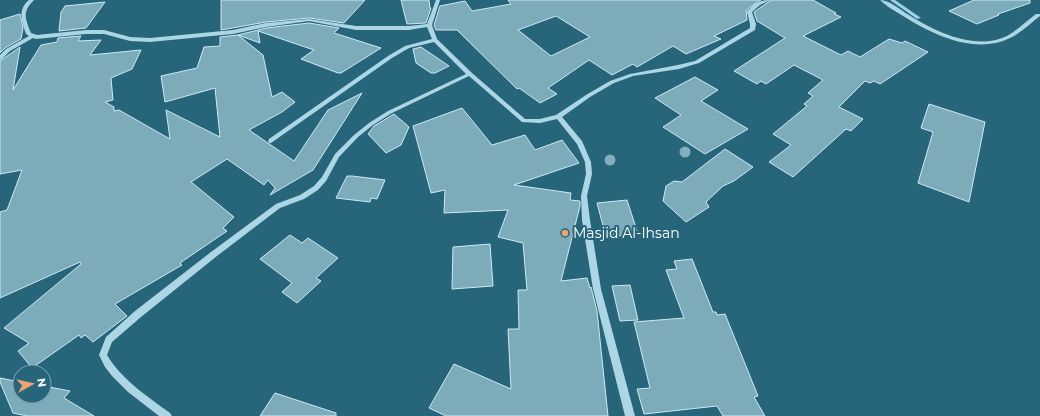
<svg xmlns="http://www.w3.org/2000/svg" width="1040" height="416" viewBox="0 0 1040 416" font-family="Montserrat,sans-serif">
<rect width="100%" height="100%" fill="#27657b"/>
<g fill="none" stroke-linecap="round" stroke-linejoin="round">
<polygon fill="#a0d4e4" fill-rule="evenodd" points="890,0 895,0 921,18 917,19"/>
</g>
<g fill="#7cabba" stroke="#ceeaf3" fill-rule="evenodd">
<polygon points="221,0 365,0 344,23 309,18 266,22 221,30"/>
<polygon points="401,0 429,0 430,8 431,8 426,23 407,24"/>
<path d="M508 0H761L746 10 747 20 714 36 721 39 686 54 673 46 637 67 633 64 612 75 589 60 548 88 557 94 540 103 519 88 517 89 457 30H436L434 25 440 6 465 1 472 11 511 4ZM556 16 590 37 551 56 518 30Z"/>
<polygon points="771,0 813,0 836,13 834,14 841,17 803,36 841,55 848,51 860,57 889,39 902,43 905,41 928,52 880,84 874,81 870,83 865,81 839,107 863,119 851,131 846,129 793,177 769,162 791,145 773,134 807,106 804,104 813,96 808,93 823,80 794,65 766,84 761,81 757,84 734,71 785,38 757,21 754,12"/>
<polygon points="974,0 1030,0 1030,3 998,14 999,15 977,24 949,11"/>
<polygon points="105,2 86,28 59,31 61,12 65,6"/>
<polygon points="20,14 23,28 21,39 5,48 0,53 0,20"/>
<polygon points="309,23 339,28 334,33 381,48 341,73 338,73 301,59 314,50 258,31 260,43 238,35 266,28"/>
<polygon points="238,35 263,55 272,97 282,92 295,102 282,112 249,130 294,161 328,110 362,93 313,170 270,195 275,188 268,180 264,185 227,159 191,182 234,217 223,228 227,231 180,263 182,265 115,304 127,316 93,342 85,335 81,338 79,335 32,368 18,351 29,343 4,328 81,264 80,262 0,298 0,212 7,210 22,170 0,174 0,61 20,47 13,90 41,45 57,42 58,38 81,36 78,41 101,40 90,55 141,50 132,69 111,78 113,100 105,102 114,107 114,111 119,110 170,139 166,110 220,137 215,88 165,102 161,76 197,68 204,47 220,46 220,37"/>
<polygon points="421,47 449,66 435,73 431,73 416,63 413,49"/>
<polygon points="695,77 718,90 701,101 748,129 705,154 663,127 681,115 655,98"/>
<polygon points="929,104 985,122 969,202 918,183 933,132 921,128"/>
<polygon points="462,108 492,145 525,135 535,150 562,140 579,163 514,185 571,193 570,200 580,201 580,206 561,281 587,278 590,288 591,287 597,311 608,416 446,416 429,408 454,364 511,389 508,329 519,329 518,290 527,290 523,243 498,237 508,210 444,213 445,190 431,193 413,126"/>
<polygon points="394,114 409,127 401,145 386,153 368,134 374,126"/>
<polygon points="725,149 753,167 734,181 723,186 706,202 709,207 686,222 663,201 666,186 674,181 682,182"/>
<polygon points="347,176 352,176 385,180 377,199 371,198 370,202 336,198"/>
<polygon points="627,200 638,234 606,237 597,203"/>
<polygon points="290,235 302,243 308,238 338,258 316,278 321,281 297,303 282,292 292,283 260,259"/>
<polygon points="490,244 493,286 452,289 453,247"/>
<polygon points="692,259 713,312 716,312 717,315 725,314 758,396 754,397 765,416 723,416 717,406 644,414 637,389 650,388 634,322 684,318 666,270 677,269 674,261"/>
<polygon points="630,285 638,320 620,321 612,286"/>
<polygon points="0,378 20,382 20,396 44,396 44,386 70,391 64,398 94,416 27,416 13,413 0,382"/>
<polygon points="275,393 336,413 336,416 260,416"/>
</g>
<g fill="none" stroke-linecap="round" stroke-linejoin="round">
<g fill="#acd6e4" fill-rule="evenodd">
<path d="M29 0H34C22 12 25 18 31 33L37 35 86 30H104L130 37 150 38 233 30 266 23 309 19 356 26H409L427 24 436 0H440L432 25 437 39 472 73 525 119H540L556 115 586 95 610 81 630 74 678 65 695 61 750 28V24L747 12V11C755 4 760 0 770 0L760 5 752 12 756 24 755 30 699 63 679 69 633 76 614 83 590 97 562 117 582 141 591 162 592 174 587 196 590 220 601 289 635 416H625L593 289 582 220 581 196 586 174 585 162 577 144 557 119 540 123 522 122 469 76 392 113 373 125 358 137 339 157 326 181 318 190 304 199 280 208 217 256 141 317 112 342 107 355C122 380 147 396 170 413L172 416H159L128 392 112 376 105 367 99 355 106 337 135 311 211 252 276 204 300 195 314 186 322 177 335 154 354 135 369 123 388 111 466 74 434 42 409 48 392 58 271 143H269L268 141 269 139 388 56 405 46 432 39 427 27 409 30H356L309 21 266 27 233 34 150 42 130 41 104 34H86L36 39 33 38 10 51 2 59 0 60V55L6 49 29 36 26 34C22 22 17 10 29 0Z"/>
<path d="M880 0C890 0 900 10 909 15 936 32 975 51 1007 36 1017 30 1027 21 1036 14H1040V16C1031 23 1021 33 1010 38 975 55 933 35 903 16 895 11 886 6 880 0Z"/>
</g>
</g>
<g fill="#83aebd">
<circle cx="685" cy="152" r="5.5"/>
<circle cx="610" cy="160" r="5.5"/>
</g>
<circle fill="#eba472" stroke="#27657b" stroke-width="1.5" cx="565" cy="233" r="4"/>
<g text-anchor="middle" stroke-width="4" stroke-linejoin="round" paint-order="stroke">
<g font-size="14" fill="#fff" stroke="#27657b" text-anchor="start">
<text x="573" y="238">Masjid Al-Ihsan</text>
</g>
</g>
<g transform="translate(32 384) rotate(82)"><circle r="19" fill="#27657b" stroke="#7da3b0"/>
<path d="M0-3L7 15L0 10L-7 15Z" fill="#eba472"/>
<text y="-6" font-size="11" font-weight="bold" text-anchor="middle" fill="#ffffff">N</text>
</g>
</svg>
